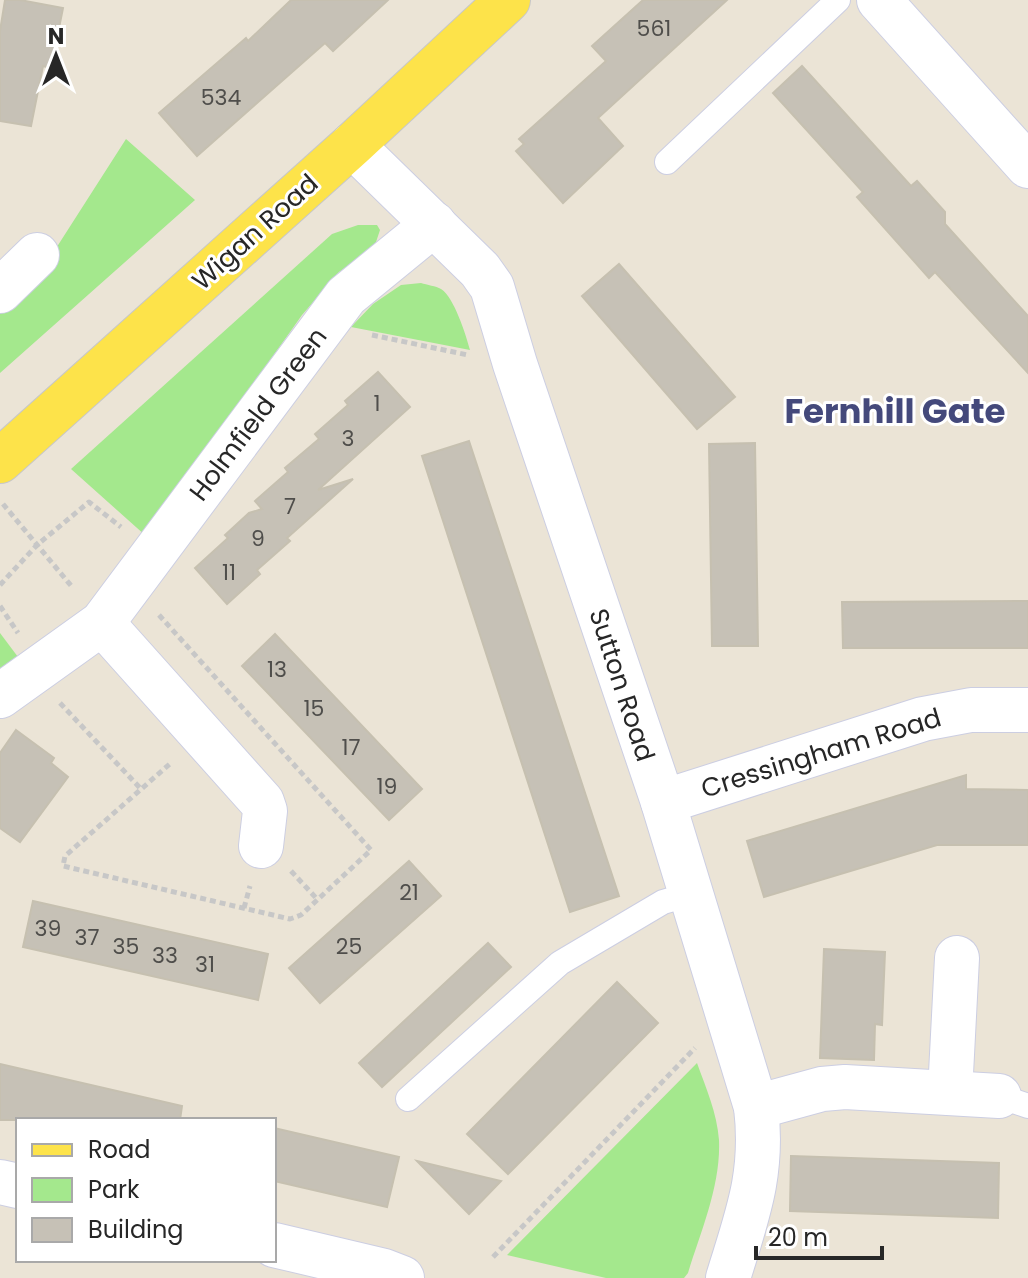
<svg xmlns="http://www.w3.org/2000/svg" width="1028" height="1278" viewBox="0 0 1028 1278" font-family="Poppins,sans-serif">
<rect width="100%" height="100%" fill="#ebe4d6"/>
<g fill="#a4e88d">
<polygon points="126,139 195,200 0,373 0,306 53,253"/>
<polygon points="358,225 377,225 380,230 374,248 339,272 302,315 146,536 71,469 332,234"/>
<path d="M421 283C427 285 436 286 441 289 454 297 466 335 470 350L351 327 373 304 401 285Z"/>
<polygon points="0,633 18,657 0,671"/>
<path d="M697 1063C706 1088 717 1113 719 1140 721 1185 701 1231 688 1273L684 1278H606L507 1255Z"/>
</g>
<g fill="#c6c1b6" stroke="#c6c0b0" stroke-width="2">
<polygon points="5,0 20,0 63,8 51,68 43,66 31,126 0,121 0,31"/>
<polygon points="291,0 388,0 333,51 325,43 197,156 159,113 246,38 248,41"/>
<polygon points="643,0 727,0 598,118 623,146 563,203 516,151 524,144 519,139 606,61 592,46"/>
<polygon points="802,66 911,186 917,181 945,212 945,224 1028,316 1028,373 935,272 929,278 857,197 863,192 773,93"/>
<polygon points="619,264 735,397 697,429 582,296"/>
<polygon points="378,372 410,407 318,490 353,479 287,538 290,541 257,570 260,574 227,604 195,568 228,538 225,535 249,513 262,509 255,501 288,472 285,468 319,439 315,434 348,405 345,401"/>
<polygon points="469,441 619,896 570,912 422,456"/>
<polygon points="755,443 758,646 712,646 709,444"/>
<polygon points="1028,601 1028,648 843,648 842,602"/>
<polygon points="275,634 422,789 389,820 242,666"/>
<polygon points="16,730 54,758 51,763 68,777 20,842 0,828 0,753"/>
<polygon points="966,775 966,789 1028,790 1028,845 937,845 764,897 747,841"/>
<polygon points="409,861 441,896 320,1003 289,968"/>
<polygon points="33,901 268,954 258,1000 23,947"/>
<polygon points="488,943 511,967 382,1087 359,1063"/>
<polygon points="824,949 885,952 882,1025 875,1024 874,1060 820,1058"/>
<polygon points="617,982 658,1023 508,1174 467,1134"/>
<polygon points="0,1064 182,1106 180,1120 0,1120"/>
<polygon points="274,1128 399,1157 387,1207 274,1181"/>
<polygon points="791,1156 999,1163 998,1218 790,1211"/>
<polygon points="417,1161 501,1181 469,1214"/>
</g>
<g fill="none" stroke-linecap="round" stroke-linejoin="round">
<defs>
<g id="lane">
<polyline points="667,162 838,0"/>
<polyline points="999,1096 1028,1106"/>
<polyline points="408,1099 560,963 663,902 691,894"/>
</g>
<g id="street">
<polyline points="879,0 1028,166"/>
<path d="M352 145 480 270 492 287 515 364 663 802 756 1107C764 1174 747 1216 728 1278"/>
<polyline points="0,291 37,255"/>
<polyline points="102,623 262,802 265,811 261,846"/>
<polyline points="0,696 102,623 346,296 434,224"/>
<polyline points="663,802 923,719 971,710 1028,710"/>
<polyline points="950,1093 957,958"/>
<polyline points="756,1107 822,1089 845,1087 999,1096"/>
<polyline points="0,1182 18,1186"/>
<polyline points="274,1245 384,1271 402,1278"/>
</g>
<polyline id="primary" points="0,461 352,145 508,0"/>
</defs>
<use href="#lane" stroke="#cccee2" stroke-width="26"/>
<use href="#street" stroke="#cccee2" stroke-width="46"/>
<use href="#primary" stroke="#c7c7c7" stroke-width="46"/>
<g stroke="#c7c7c7" stroke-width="5" stroke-dasharray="6 4" stroke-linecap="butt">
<polyline points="372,335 468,355"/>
<polyline points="3,504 73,588"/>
<polyline points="0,585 37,545 89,502 121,527"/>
<polyline points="0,606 18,633"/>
<polyline points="159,615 371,850 301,915 290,919 63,866 65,856 172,762"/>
<polyline points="60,703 141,789"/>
<polyline points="291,871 318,900"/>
<polyline points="244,908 250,886"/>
<polyline points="493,1257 695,1048"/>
</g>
<use href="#lane" stroke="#fff" stroke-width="24"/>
<use href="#street" stroke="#fff" stroke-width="44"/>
<use href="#primary" stroke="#fde34a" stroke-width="44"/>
</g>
<g text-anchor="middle" stroke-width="6" stroke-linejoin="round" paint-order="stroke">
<g font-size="22" fill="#4f4e4b">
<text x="654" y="36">561</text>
<text x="221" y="105">534</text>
<text x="377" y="411">1</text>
<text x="348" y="446">3</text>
<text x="290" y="514">7</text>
<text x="258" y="546">9</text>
<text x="229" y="580">11</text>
<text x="277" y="677">13</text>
<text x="314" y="716">15</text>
<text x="351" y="755">17</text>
<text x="387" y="794">19</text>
<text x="409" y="900">21</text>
<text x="48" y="936">39</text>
<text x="87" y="945">37</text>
<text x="126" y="954">35</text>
<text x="349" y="954">25</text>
<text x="165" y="963">33</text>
<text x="205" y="972">31</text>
</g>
<g font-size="26" fill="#272727" stroke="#fff">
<text transform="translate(255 232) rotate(-42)" y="9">Wigan Road</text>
<text transform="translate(258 414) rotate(-53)" y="9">Holmfield Green</text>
<text transform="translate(622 685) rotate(72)" y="9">Sutton Road</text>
<text transform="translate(821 753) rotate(-17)" y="9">Cressingham Road</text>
</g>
<g font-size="34" font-weight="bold" fill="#44497b" stroke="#fff">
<text x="895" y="423">Fernhill Gate</text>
</g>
</g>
<rect x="16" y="1118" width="260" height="144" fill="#ffffff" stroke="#a9a9a9" stroke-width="2"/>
<rect x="32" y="1144" width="40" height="12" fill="#fde34a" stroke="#a9a9a9" stroke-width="2"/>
<text x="88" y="1158" font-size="24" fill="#272727">Road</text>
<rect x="32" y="1178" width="40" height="24" fill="#a4e88d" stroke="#a9a9a9" stroke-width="2"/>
<text x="88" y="1198" font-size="24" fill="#272727">Park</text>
<rect x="32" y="1218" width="40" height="24" fill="#c6c1b6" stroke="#a9a9a9" stroke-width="2"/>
<text x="88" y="1238" font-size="24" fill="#272727">Building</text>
<g transform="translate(56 56)" stroke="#ffffff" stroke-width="6" paint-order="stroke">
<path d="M0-6L14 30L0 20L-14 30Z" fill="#272727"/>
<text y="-12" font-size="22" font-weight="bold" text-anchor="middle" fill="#272727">N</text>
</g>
<path d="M756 1246v12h126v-12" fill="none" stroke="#272727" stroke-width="4"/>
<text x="768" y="1246" font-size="24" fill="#272727" stroke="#ffffff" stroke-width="6" paint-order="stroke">20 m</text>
</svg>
